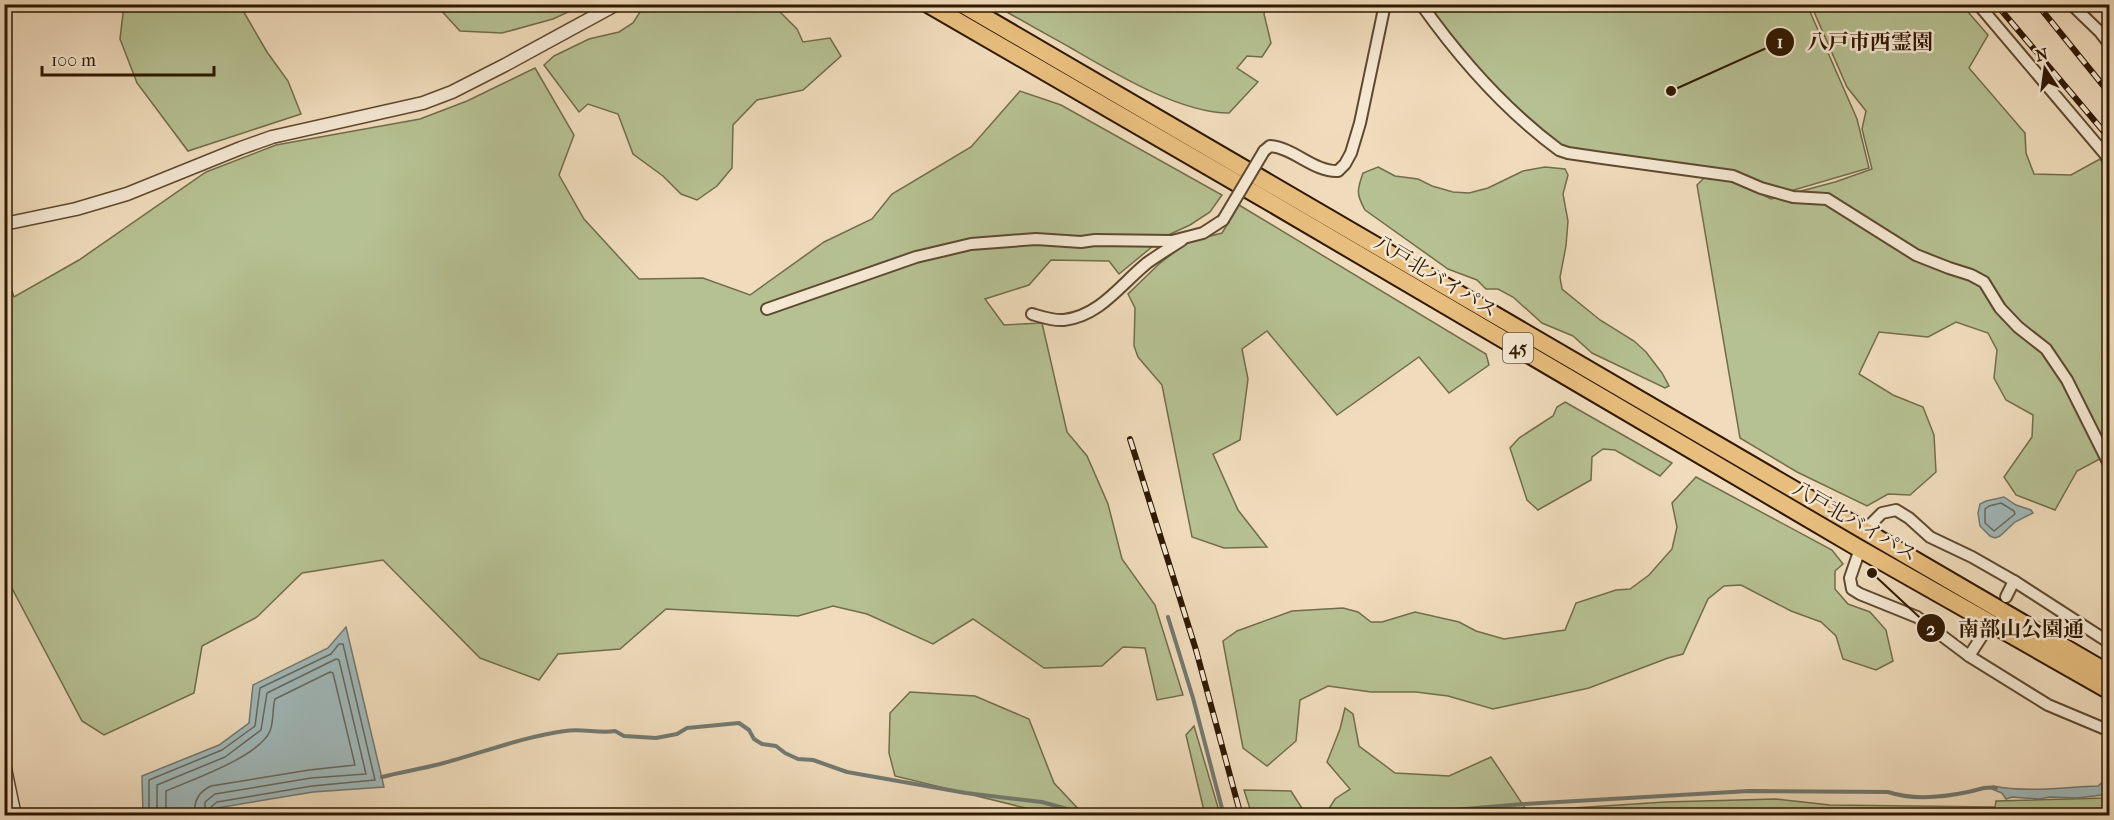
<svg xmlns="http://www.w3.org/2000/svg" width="2114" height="820" viewBox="0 0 2114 820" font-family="'IM FELL French Canon','Noto Serif JP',serif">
<rect width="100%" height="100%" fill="#f0dcbc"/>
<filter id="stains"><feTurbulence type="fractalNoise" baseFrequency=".00333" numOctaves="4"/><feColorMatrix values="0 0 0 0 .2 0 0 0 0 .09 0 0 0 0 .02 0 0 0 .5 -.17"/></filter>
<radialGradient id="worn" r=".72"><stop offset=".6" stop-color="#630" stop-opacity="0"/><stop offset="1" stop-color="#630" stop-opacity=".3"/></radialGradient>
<g fill="#b6c193" stroke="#726c4a" stroke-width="1.5">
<polygon points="645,4 773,5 797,29 803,42 830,38 841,56 803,90 757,100 733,125 732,168 717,186 697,200 681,194 663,176 633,154 618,114 588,104 579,112 544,65 554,56 589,39 619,32 633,23"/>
<polygon points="124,5 242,5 242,9 267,52 288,81 301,114 188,151 137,83 120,39"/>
<polygon points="436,5 583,5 553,19 502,33 460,31"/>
<path d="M995 5H1267L1264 14 1271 43 1262 57 1247 56 1237 68 1258 82 1229 113C1180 113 1114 73 1071 48 1046 34 1020 20 995 5Z"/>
<polygon points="1426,5 1807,5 1857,119 1869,168 1787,192 1563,148 1545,135 1477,70"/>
<polygon points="1811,5 1962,5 1988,35 1969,68 2025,133 2026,153 2034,174 2071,175 2100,159 2109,172 2109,454 2077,471 2055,510 2016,495 2004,477 2032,437 2033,415 2006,400 1994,378 1997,350 1988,333 1956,322 1928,337 1879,332 1859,374 1893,395 1923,407 1934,435 1936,472 1910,495 1888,494 1867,506 1797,472 1740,438 1697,185 1706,176 1736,182 1771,199 1835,182 1872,169 1862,129 1866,111 1847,87"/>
<polygon points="535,68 574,135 559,175 584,219 639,279 703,278 750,295 824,242 872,219 892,194 971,147 1020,91 1061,105 1222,195 1210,212 1190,225 1164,237 1119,274 1109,261 1051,260 1029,285 985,299 1004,325 1042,323 1067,432 1087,456 1108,504 1122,559 1155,605 1183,695 1157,700 1145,648 1123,647 1102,666 1044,668 973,619 933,644 867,614 833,606 798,616 666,609 620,649 558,654 539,680 480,658 383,560 302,573 257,617 202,646 194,693 104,735 82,721 5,575 4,268 14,297 79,260 206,172 276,145 420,119 467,101"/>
<path d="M1378 167 1395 176 1418 179 1432 186 1453 192 1469 193 1488 188 1523 171 1545 167 1565 169 1568 175 1563 194 1568 221 1566 246 1560 277 1562 289 1600 320 1634 341 1646 352 1662 373 1669 386 1665 388 1592 353 1573 336 1542 323 1513 297 1498 289H1486L1477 280 1448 269 1365 210C1356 194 1357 190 1363 173Z"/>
<polygon points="1239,205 1486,354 1489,365 1449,393 1419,357 1337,415 1267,331 1242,349 1248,379 1240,440 1213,454 1238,510 1267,547 1224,548 1192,537 1162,385 1138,357 1134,346 1135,308 1128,294 1159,264 1187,242 1222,233"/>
<polygon points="1565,402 1672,463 1660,476 1615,450 1603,449 1592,457 1591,480 1538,510 1527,500 1510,448 1519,438 1553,416 1557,407"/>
<polygon points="1696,477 1832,550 1843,564 1835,571 1835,589 1848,604 1870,612 1886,630 1893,661 1876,670 1843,659 1836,636 1821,622 1791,611 1741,585 1724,586 1708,599 1683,654 1668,658 1589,688 1493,709 1448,696 1416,692 1371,692 1328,686 1300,700 1296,741 1267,766 1243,748 1224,647 1223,641 1237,631 1292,611 1343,608 1358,612 1371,622 1382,622 1415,612 1459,622 1476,631 1504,639 1565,630 1576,603 1616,590 1630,589 1649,575 1672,549 1677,527 1672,503"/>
<polygon points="910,692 975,696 1029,719 1054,783 1084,815 1046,815 1046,813 895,776 889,753 890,713"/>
<polygon points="1345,708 1353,714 1359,746 1395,773 1449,776 1491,757 1527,811 1665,802 1776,799 1830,805 1995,807 1996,801 2104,798 2109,788 2109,815 1252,815 1244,790 1291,791 1305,813 1325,815 1335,799 1350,789 1327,762 1340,729"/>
<polygon points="1194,726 1217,804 1220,815 1205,815 1186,735"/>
</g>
<g fill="#a0b9bb" stroke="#727970" stroke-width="1.5">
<polygon points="2004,497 2016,505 2031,510 2033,513 2015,522 2000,536 1995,538 1990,536 1980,526 1978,513 1980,504 1986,501"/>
<polygon points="346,627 384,787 313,792 217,808 219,815 143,815 142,776 219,745 249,723 253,685 328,648"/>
<path d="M2109 754V785L2102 795 2077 798 2050 797 2039 799 2012 797 2006 799 2002 793 1992 789 1993 786C2029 793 2062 787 2098 786L2106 779Z"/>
</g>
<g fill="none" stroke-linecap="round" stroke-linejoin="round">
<g stroke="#67685e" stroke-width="1.5">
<polygon points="2001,503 2014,511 2015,514 1994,531 1985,523 1985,509 1989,506"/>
<polyline points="149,816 149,780 222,750 255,726 260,688 331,654 339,644 343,644 375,780 312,786 217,802 211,807 213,816"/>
<polyline points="157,816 157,785 225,757 261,730 267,693 336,659 339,660 366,774 311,778 215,794 205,802 205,816"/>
<path d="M166 816V791C191 780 259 757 270 731 274 722 272 709 275 699L330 672 333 673 355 765 309 770 211 786C198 792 193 802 195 816"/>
</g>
<g stroke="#727970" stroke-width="4">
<polyline points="1168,617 1193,698 1224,816"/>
<path d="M382 777C401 772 421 769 440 764 482 753 522 737 565 731 582 728 600 734 615 731L624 736 656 738 677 734 687 728 739 723 749 730 754 739 762 744 776 746 785 753 798 759 813 760 847 772 966 793 1042 802 1092 816"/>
<polyline points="1235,816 1254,810 1273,816"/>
<path d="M1384 816 1523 804 1749 791 1888 792C1912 800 1944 797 1968 792 1978 790 1985 786 1996 788"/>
</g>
<defs>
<g id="minor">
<path d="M1421 4C1460 59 1505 110 1559 150L1568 153 1602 158 1733 176 1761 188 1793 197 1827 199 1916 255 1949 268 1971 275 1984 282 2000 308 2018 327 2046 349 2067 380 2110 466"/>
<polyline points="1978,4 2110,160"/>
<polyline points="2071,4 2100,32 2110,45"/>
<path d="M1264 151 1270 146C1294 148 1314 172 1338 171L1345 164 1351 153 1360 123 1385 4"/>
<polyline points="767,309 916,257 971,244 1036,239 1081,242 1095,240 1172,241 1203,233 1223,220"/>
<path d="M1032 314C1042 317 1053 321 1064 320 1100 316 1121 284 1147 263 1158 255 1170 248 1182 240"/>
<polyline points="1863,532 1882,513 1896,510 1909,518 1930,537 1972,557 2014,581 2110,643"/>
<polyline points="1860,549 1850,578 1852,589 1860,594 1917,617 1969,656 2048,705 2110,731"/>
<polyline points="2006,597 2014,581"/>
<polyline points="1969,656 1982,636"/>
</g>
<g id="tertiary">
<polyline points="4,224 76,209 127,194 241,148 272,137 423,103 452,92 505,65 617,4"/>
<polyline points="4,764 15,816"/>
</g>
<g id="trunk">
<polyline points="928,4 1261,197 1860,549 2110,691"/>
<polyline points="962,4 2110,674"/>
</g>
</defs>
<use href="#minor" stroke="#5e492f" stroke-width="14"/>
<use href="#tertiary" stroke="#5e492f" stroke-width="15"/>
<use href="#trunk" stroke="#2e1800" stroke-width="20"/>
<use href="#minor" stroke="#f5e8d3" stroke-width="10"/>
<use href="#tertiary" stroke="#f5e8d3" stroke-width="12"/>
<use href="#trunk" stroke="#e8be7e" stroke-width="16"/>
<defs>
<g id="rail">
<polyline points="1996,4 2110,139"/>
<polyline points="2037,4 2110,94"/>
<polyline points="1130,439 1196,650 1241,816"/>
</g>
</defs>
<use href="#rail" stroke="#2e1800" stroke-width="6"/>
<use href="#rail" stroke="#f5e8d3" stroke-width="4" stroke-dasharray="11" stroke-linecap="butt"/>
<defs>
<polyline id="minor-bridge" points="1223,220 1264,151"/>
</defs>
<use href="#minor-bridge" stroke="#5e492f" stroke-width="14" stroke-linecap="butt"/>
<use href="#minor-bridge" stroke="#f5e8d3" stroke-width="10"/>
</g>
<g text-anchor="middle" stroke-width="5" stroke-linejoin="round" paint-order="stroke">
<rect fill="#f5e8d3" stroke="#6a563f" stroke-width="1.5" x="1503" y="333" width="30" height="30" rx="4.5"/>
<g font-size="18" font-weight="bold" fill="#2e1800">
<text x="1518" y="354">45</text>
</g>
<g font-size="20" fill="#2e1800" stroke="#f5e8d3">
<text transform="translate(1436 276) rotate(31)" y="7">八戸北バイパス</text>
<text transform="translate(1855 521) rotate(30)" y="7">八戸北バイパス</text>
</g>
</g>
<path fill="none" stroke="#2e1800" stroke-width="2" d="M1671 91L1780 42M1872 573L1931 628"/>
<g fill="#2e1800" stroke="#f5e8d3" stroke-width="2">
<circle cx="1671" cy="91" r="6"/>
<circle cx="1872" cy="573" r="6"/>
<circle cx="1780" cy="42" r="15"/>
<circle cx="1931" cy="628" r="15"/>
</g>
<g font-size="18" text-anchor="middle" font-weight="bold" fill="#fff">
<text x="1780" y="48">1</text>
<text x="1931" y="635">2</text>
</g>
<g font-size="21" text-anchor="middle" font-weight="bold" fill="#2e1800" stroke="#f5e8d3" stroke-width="5" stroke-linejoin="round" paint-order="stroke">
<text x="1870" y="49">八戸市西霊園</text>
<text x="2021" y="636">南部山公園通</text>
</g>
<rect width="2114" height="820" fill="none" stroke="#f0dcbc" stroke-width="24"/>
<rect x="6" y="6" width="2102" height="808" fill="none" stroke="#2e1800" stroke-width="3"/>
<rect x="12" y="12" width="2090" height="796" fill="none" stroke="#2e1800" stroke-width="1.5"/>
<g transform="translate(2045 69) rotate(347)" stroke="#f5e8d3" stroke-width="4.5" paint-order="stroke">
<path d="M0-4.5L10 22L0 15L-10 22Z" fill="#2e1800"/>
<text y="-9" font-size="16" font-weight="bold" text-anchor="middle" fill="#2e1800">N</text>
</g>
<path d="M42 66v9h172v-9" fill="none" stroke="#2e1800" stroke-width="3"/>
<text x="51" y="66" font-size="18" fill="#2e1800" stroke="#f5e8d3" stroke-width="4.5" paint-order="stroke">100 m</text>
<rect width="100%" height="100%" filter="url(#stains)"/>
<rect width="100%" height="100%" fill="url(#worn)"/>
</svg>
